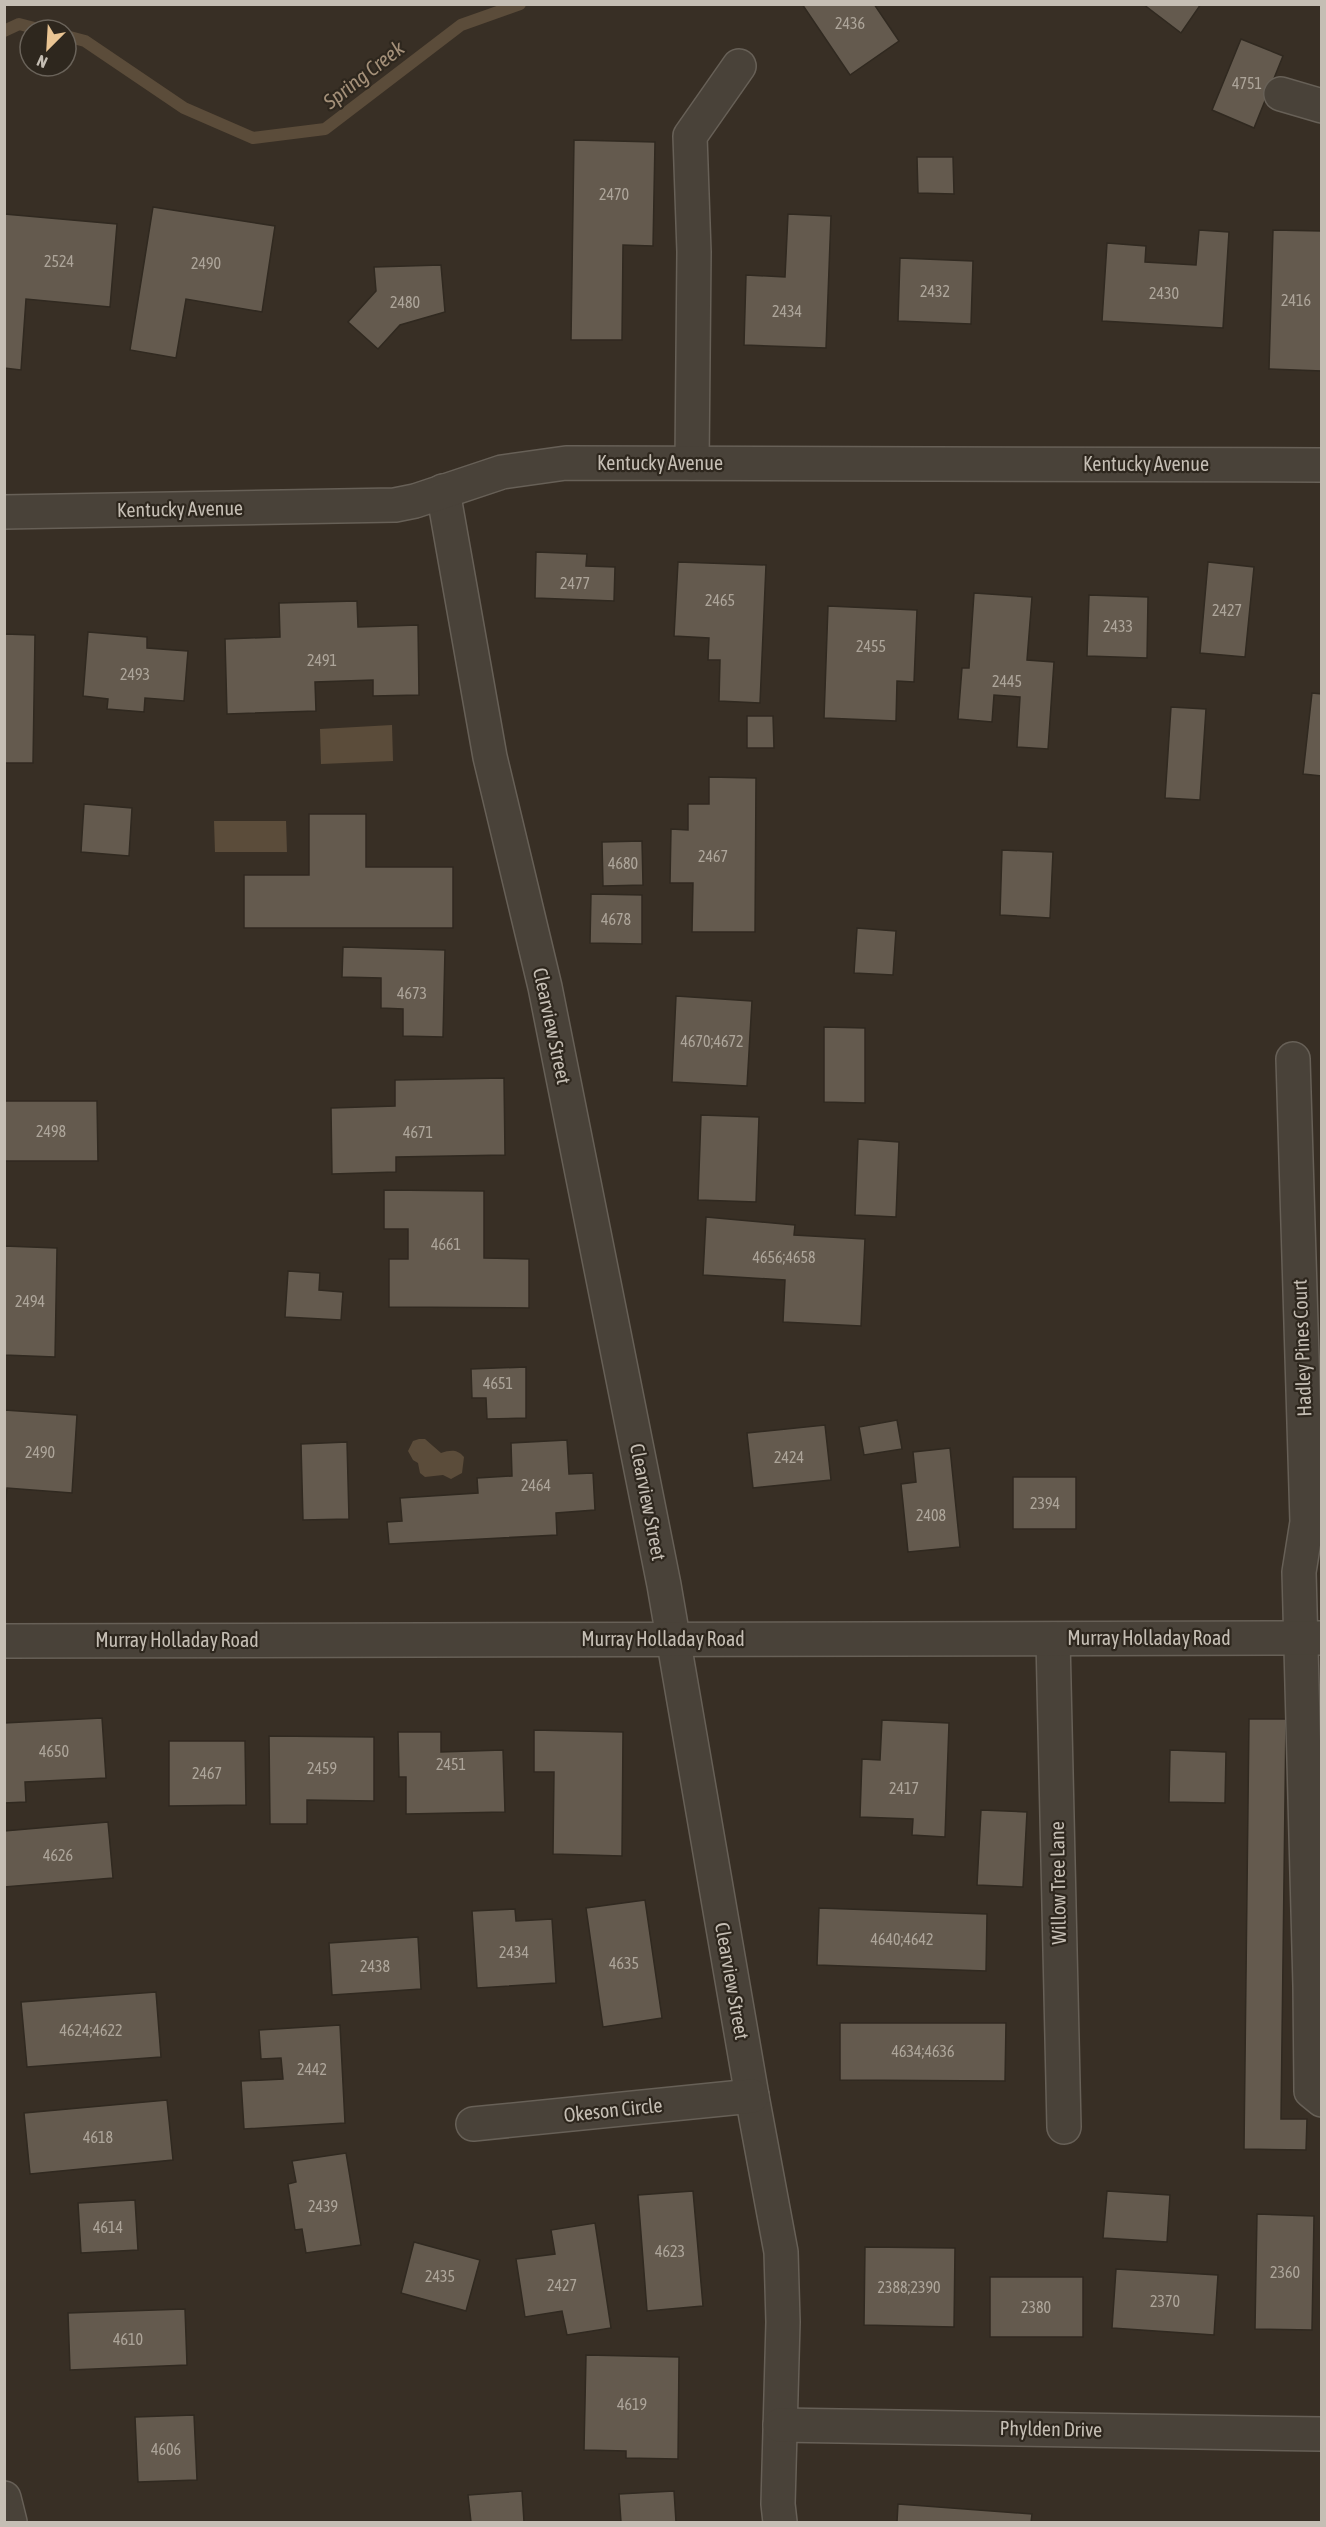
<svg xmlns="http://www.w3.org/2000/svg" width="1326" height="2527" viewBox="0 0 1326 2527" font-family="'Asap Condensed',sans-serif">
<rect width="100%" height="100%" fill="#382f25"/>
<g fill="#5b4c3a">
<polygon points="392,725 393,761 321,764 320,729"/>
<polygon points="214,821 286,821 287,852 215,852"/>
<path d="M419 1439H425L441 1453C451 1450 457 1449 464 1457L462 1473 451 1479 443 1475 425 1477 420 1473 418 1463 413 1460 408 1451 413 1441Z"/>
</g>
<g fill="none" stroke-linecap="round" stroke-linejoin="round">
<g stroke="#5b4c3a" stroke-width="12">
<polyline points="4,31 19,24 42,30"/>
<polyline points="66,36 85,41 184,108 253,138 325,129 461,25 520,4"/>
</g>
</g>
<g fill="#645a4e" stroke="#302920" stroke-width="1.5">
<polygon points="802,4 874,4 899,41 850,75"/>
<polygon points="1143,4 1201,4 1181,33"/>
<polygon points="1241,39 1283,56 1254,128 1212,110"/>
<polygon points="574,140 655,142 653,246 623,245 622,340 571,340"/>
<polygon points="917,157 953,157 954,194 918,193"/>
<polygon points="153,207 275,226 262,312 186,299 176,358 130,350"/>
<polygon points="4,214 117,224 110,307 26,299 21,370 4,368"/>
<polygon points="788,214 831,216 826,348 744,345 746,275 785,277"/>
<polygon points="1199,230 1229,232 1223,328 1102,321 1107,243 1146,246 1145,262 1196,265"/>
<polygon points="1273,230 1322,231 1322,371 1269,369"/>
<polygon points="900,258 973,261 971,324 898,321"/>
<polygon points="441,265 445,312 400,325 378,349 348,322 376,291 374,267"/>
<polygon points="536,552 587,554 586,566 615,567 614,601 535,598"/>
<polygon points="678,562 766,565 760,703 719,701 720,660 708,660 709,638 674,636"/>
<polygon points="1208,562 1254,567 1245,657 1200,653"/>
<polygon points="974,593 1032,597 1027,660 1054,662 1048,749 1017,747 1020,697 994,695 992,722 958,719 962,668 969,668"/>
<polygon points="1089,595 1148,597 1147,658 1087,656"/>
<polygon points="357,601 358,627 418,625 419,695 373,696 373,680 315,682 316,711 227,714 225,639 280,637 279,603"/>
<polygon points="828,606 917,610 914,682 897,681 896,721 824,718"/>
<polygon points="88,632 147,637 147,648 188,651 184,701 145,698 144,712 107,709 108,699 83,696"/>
<polygon points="4,634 35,635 33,763 4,763"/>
<polygon points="1312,693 1322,694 1322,776 1303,774"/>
<polygon points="1171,707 1206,709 1200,800 1165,798"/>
<polygon points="747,716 773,716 774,748 747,748"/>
<polygon points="709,777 756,778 755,932 692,932 693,883 670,883 671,829 688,830 688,804 709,804"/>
<polygon points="84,804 132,808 129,856 81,852"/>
<polygon points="309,814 366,814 366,867 453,867 453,928 244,928 244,875 309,875"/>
<polygon points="642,841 643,885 603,886 602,842"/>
<polygon points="1002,850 1053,852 1050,918 1000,915"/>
<polygon points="591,894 642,895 642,944 590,943"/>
<polygon points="857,928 896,931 893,975 854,973"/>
<polygon points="343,947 445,950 443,1037 403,1036 403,1009 381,1008 381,978 342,977"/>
<polygon points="676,996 752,1001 747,1086 672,1082"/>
<polygon points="824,1027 865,1028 865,1103 824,1102"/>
<polygon points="504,1078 505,1155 396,1157 396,1172 332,1174 331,1108 395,1106 395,1080"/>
<polygon points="4,1101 97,1101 98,1161 4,1161"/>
<polygon points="701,1115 759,1117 756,1202 698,1200"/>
<polygon points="858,1139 899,1142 896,1217 855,1215"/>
<polygon points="384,1190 484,1191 484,1258 529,1259 529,1308 389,1307 389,1259 408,1259 408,1229 384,1229"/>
<polygon points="706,1217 795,1225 794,1235 865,1239 861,1326 783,1322 785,1280 703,1275"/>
<polygon points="4,1246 57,1248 55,1357 4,1355"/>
<polygon points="288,1271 320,1273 319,1290 343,1292 341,1320 285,1317"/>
<polygon points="526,1367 526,1418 487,1419 486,1398 472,1398 471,1369"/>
<polygon points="4,1410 77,1415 72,1493 7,1488 4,1513"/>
<polygon points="897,1420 902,1449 864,1455 859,1427"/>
<polygon points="825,1425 831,1480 753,1488 747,1433"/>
<polygon points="567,1440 569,1474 593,1473 595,1510 556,1513 557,1535 389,1544 387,1522 402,1521 400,1498 478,1493 477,1478 512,1476 511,1443"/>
<polygon points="347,1442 349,1519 303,1520 301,1444"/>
<polygon points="950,1448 960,1547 908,1552 901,1484 916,1482 913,1452"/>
<rect x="1013" y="1477" width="63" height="52"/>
<polygon points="102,1718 106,1778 25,1782 26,1802 4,1803 4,1723"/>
<polygon points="1249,1719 1286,1719 1281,2119 1307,2119 1306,2150 1244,2149"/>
<polygon points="882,1720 949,1723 945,1837 912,1835 913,1819 860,1817 862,1759 880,1760"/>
<polygon points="534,1730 623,1732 622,1856 553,1854 554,1772 534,1772"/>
<polygon points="398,1732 441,1732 441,1752 503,1750 505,1812 406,1814 406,1777 399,1777"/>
<polygon points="269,1736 374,1737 374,1801 307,1800 307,1824 270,1824"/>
<polygon points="169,1741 245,1741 246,1805 169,1806"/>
<polygon points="1170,1750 1226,1752 1225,1803 1169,1802"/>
<polygon points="981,1810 1027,1812 1023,1887 977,1885"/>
<polygon points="108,1822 113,1878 4,1887 4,1831"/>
<polygon points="645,1900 662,2018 603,2027 586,1908"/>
<polygon points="819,1908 987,1914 986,1971 817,1965"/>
<polygon points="515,1909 516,1921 552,1919 556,1983 477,1988 472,1911"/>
<polygon points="418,1937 421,1989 332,1995 329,1943"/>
<polygon points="156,1992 161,2057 27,2067 21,2002"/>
<polygon points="840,2023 1006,2023 1005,2081 840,2080"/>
<polygon points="340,2025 345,2123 244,2129 241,2081 283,2079 281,2058 261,2059 259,2030"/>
<polygon points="167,2100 173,2160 30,2174 24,2113"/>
<polygon points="346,2153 361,2245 306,2253 302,2229 295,2230 288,2184 296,2182 292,2161"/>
<polygon points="693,2191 703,2306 647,2311 638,2195"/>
<polygon points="1107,2191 1170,2195 1167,2242 1103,2238"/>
<polygon points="135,2200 138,2250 81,2253 78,2203"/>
<polygon points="1257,2214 1314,2216 1312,2330 1255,2329"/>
<polygon points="595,2223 611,2328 567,2335 562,2311 525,2317 516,2259 555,2254 551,2230"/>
<polygon points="414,2242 480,2260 466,2311 401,2293"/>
<polygon points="865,2247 955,2248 954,2327 864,2325"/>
<polygon points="1116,2269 1218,2275 1214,2335 1112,2328"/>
<rect x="990" y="2277" width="93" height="60"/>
<polygon points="185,2309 187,2365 70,2370 68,2313"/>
<polygon points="586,2355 679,2357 678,2459 626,2458 626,2451 584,2450"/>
<polygon points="194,2415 197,2480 138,2482 135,2417"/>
<polygon points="522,2491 524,2522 471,2522 468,2495"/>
<polygon points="674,2491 676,2522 621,2522 619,2494"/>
<polygon points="898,2504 1032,2514 1031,2522 897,2522"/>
</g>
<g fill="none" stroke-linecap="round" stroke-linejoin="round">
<defs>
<g id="minor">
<polyline points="1281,94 1322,106"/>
<polyline points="692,463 694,252 690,136 739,66"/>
<polyline points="443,491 490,757 545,987 664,1585 752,2096 781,2252 783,2322 778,2504 780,2522"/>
<polyline points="4,512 395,505 415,501 502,472 566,463 1322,465"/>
<polyline points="1293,1059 1307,1522 1299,1572 1310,1986 1311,2091 1322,2100"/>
<polyline points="1053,1639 1064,2127"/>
<polyline points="4,1641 1322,1638"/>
<polyline points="473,2124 752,2096"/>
<polyline points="780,2425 1322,2434"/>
<polyline points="4,2498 10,2522"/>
</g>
</defs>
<use href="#minor" stroke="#676057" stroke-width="36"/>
<use href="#minor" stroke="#494239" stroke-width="33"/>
</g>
<g text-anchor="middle" stroke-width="4.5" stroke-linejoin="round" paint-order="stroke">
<g font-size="16" fill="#ada59a">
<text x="850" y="29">2436</text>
<text x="1247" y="89">4751</text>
<text x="614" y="200">2470</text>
<text x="59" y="267">2524</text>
<text x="206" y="269">2490</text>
<text x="935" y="297">2432</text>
<text x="1164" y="299">2430</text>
<text x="1296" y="306">2416</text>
<text x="405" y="308">2480</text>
<text x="787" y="317">2434</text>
<text x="575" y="589">2477</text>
<text x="720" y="606">2465</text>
<text x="1227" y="616">2427</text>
<text x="1118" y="632">2433</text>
<text x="871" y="652">2455</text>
<text x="322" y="666">2491</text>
<text x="135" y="680">2493</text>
<text x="1007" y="687">2445</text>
<text x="713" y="862">2467</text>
<text x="623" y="869">4680</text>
<text x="616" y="925">4678</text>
<text x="412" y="999">4673</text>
<text x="712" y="1047">4670;4672</text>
<text x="51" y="1137">2498</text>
<text x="418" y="1138">4671</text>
<text x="446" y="1250">4661</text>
<text x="784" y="1263">4656;4658</text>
<text x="30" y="1307">2494</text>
<text x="498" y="1389">4651</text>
<text x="40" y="1458">2490</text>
<text x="789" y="1463">2424</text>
<text x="536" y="1491">2464</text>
<text x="1045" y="1509">2394</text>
<text x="931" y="1521">2408</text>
<text x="54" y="1757">4650</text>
<text x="451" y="1770">2451</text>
<text x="322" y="1774">2459</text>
<text x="207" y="1779">2467</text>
<text x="904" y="1794">2417</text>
<text x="58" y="1861">4626</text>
<text x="902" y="1945">4640;4642</text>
<text x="514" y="1958">2434</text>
<text x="624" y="1969">4635</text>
<text x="375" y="1972">2438</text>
<text x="91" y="2036">4624;4622</text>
<text x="923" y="2057">4634;4636</text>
<text x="312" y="2075">2442</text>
<text x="98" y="2143">4618</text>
<text x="323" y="2212">2439</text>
<text x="108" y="2233">4614</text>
<text x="670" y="2257">4623</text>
<text x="1285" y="2278">2360</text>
<text x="440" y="2282">2435</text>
<text x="562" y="2291">2427</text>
<text x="909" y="2293">2388;2390</text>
<text x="1165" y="2307">2370</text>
<text x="1036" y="2313">2380</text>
<text x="128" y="2345">4610</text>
<text x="632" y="2410">4619</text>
<text x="166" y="2455">4606</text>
</g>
<g font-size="20" fill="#c5beb4" stroke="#2e271e">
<text x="660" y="470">Kentucky Avenue</text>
<text x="1146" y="471">Kentucky Avenue</text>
<text transform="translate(180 509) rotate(-1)" y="7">Kentucky Avenue</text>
<text transform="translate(552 1026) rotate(78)" y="7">Clearview Street</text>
<text transform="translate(1302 1348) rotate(-92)" y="7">Hadley Pines Court</text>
<text transform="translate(648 1502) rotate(79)" y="7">Clearview Street</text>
<text x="1149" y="1645">Murray Holladay Road</text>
<text x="663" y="1646">Murray Holladay Road</text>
<text x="177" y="1647">Murray Holladay Road</text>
<text transform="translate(1058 1883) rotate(-91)" y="7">Willow Tree Lane</text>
<text transform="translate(732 1981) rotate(80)" y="7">Clearview Street</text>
<text transform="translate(613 2110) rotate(-6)" y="7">Okeson Circle</text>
<text transform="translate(1051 2429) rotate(1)" y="7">Phylden Drive</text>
</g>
<g font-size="21" font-style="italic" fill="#a49079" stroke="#2e271e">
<text transform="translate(364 75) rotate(-38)" y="7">Spring Creek</text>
</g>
</g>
<rect width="1326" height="2527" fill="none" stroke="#c5beb4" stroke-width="12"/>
<g transform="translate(48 48) rotate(204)"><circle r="28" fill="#2e271e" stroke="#6a635a" stroke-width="1.5"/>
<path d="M0-4.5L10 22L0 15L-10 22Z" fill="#eac594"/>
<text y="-9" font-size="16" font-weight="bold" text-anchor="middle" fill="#c5beb4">N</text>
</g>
</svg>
